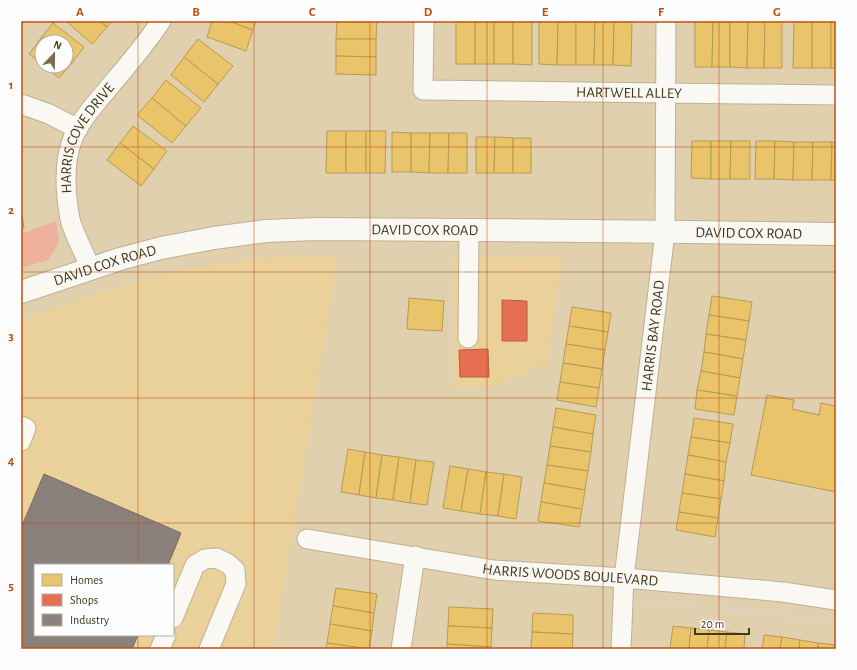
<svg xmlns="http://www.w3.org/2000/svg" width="857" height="670" viewBox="0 0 857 670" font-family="'Alegreya Sans',sans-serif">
<rect width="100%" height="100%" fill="#e0d0ae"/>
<g fill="#ead099" fill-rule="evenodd">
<path d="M338 256 273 649H21V320L128 284 184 269 268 257ZM35 565H173V635H35Z"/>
<polygon points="454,256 563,257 547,364 496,385 453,388"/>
</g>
<polygon fill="#edb19d" points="56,221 59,243 48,260 21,268 21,234"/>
<g fill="#e9c46a" stroke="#b79a53">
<polygon points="66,21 100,21 107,27 92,44"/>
<polygon points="100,21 112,21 107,27"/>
<polygon points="212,21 229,21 253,30 246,51 207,37"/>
<polygon points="229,21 256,21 253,30"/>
<polygon points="337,21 377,21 376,39 336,39"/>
<rect x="456" y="21" width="19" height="43"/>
<rect x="475" y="21" width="19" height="43"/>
<rect x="494" y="21" width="19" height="43"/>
<polygon points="513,21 532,21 532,65 513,64"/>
<polygon points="539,21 558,21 557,65 539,64"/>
<polygon points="558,21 576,21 576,65 557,65"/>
<polygon points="576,21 595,21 594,65 576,65"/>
<polygon points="595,21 614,21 613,65 594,65"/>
<polygon points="614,21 632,21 631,66 613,65"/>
<polygon points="695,21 713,21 712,67 695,67"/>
<polygon points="713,21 730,21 730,67 712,67"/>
<polygon points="730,21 748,21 747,68 730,67"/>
<polygon points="748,21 765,21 764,68 747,68"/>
<polygon points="765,21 782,21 782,68 764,68"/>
<polygon points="794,21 812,21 812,68 793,68"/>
<rect x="812" y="21" width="19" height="47"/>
<rect x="831" y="21" width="5" height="47"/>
<polygon points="53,23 84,47 72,63 66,58 66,42 46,42 41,38"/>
<polygon points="41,38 46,42 42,42 42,64 29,54"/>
<polygon points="198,39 233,66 218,84 184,57"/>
<polygon points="336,39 376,39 376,57 336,56"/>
<polygon points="336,56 376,57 376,75 336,74"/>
<polygon points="184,57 218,84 204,102 171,75"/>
<polygon points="66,58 72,63 59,78 44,66 66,66"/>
<polygon points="166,80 201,108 186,126 152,98"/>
<polygon points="152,98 186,126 172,143 137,115"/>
<polygon points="133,126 167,151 154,169 120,143"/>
<polygon points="327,131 346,131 346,173 326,173"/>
<rect x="346" y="131" width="20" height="42"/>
<polygon points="366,131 386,131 385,173 366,173"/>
<polygon points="392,132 411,133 411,172 392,172"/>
<polygon points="411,133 430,133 429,173 411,172"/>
<polygon points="430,133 449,133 448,173 429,173"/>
<polygon points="449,133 467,133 467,173 448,173"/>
<polygon points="476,137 495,137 494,173 476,173"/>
<polygon points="495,137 513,138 513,173 494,173"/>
<rect x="513" y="138" width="18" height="35"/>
<polygon points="692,141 711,141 711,179 691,178"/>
<polygon points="711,141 731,141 730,179 711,179"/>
<polygon points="731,141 750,141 750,179 730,179"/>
<polygon points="756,141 775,141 774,179 755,179"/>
<polygon points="775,141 794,142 793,180 774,179"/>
<polygon points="794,142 813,142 812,180 793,180"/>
<polygon points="813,142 832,142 831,180 812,180"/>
<polygon points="832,142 836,142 836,180 831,180"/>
<polygon points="120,143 154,169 141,186 107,160"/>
<polygon points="21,207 24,228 21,229"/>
<polygon points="712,296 752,302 749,321 709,315"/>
<polygon points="409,298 444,301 442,331 407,329"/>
<polygon points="572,307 611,313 608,332 569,326"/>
<polygon points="709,315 749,321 746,340 706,334"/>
<polygon points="569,326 608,332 605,350 566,344"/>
<polygon points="706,334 746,340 743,359 704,352"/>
<polygon points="566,344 605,350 602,369 563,363"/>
<polygon points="704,352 743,359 740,378 701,371"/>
<polygon points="563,363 602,369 599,388 560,382"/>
<polygon points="701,371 740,378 737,396 697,390"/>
<polygon points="560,382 599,388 596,407 557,400"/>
<polygon points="697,390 737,396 734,415 695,409"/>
<polygon points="767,395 794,400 792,409 819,415 821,403 836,406 836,492 751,475"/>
<polygon points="556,408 596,415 593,434 553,427"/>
<polygon points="694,418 733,424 730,443 691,437"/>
<polygon points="553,427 593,434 591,452 550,446"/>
<polygon points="691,437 730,443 726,462 688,455"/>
<polygon points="550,446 591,452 588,471 547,465"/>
<polygon points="348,449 365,452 359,495 341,492"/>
<polygon points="365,452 382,455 376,498 359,495"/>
<polygon points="382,455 399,457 393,500 376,498"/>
<polygon points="688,455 726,462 724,481 685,474"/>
<polygon points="399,457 416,460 410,503 393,500"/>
<polygon points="416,460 434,462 427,505 410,503"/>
<polygon points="547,465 588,471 585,490 544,483"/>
<polygon points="450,466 468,469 461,511 443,508"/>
<polygon points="468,469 486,472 480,514 461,511"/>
<polygon points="486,472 504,474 498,516 480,514"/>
<polygon points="504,474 522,477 516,519 498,516"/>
<polygon points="685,474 724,481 721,499 682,493"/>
<polygon points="544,483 585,490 582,509 541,502"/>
<polygon points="682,493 721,499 718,518 679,512"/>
<polygon points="541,502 582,509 579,527 538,521"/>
<polygon points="679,512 718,518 715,537 676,530"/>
<polygon points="336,588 377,594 374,613 333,606"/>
<polygon points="333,606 374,613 372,631 330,624"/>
<polygon points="449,607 493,609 492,628 448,626"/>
<polygon points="533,613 573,615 573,634 532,632"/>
<polygon points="330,624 372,631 369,649 327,643"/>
<polygon points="448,626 492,628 491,647 447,644"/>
<polygon points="673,626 691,628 689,649 670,649"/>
<polygon points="691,628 709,630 707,649 689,649"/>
<polygon points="709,630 727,632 725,649 707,649"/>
<polygon points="532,632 573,634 572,649 531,649"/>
<polygon points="727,632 745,634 744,649 725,649"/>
<polygon points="764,635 782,637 780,649 762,649"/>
<polygon points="782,637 800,640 799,649 780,649"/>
<polygon points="800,640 818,643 818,649 799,649"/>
<polygon points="327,643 369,649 326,649"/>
<polygon points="818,643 836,645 836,649 818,649"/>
<polygon points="447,644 491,647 491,649 447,649"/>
</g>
<g fill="#e76f51" stroke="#b65e41">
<polygon points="502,300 527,301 527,341 502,341"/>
<polygon points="488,349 489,377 460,377 459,350"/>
</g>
<polygon fill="#8a817c" stroke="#756b60" points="44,474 181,533 168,565 35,565 35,635 138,635 132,649 21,649 21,528"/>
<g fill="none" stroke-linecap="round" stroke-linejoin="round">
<defs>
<g id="minor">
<path id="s1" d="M424 21 423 90 836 95"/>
<polyline points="21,104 49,114 78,129"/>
<path id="s2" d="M91 269C85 255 73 232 70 219 65 192 63 163 73 138 81 120 94 105 106 91 125 68 145 46 161 21"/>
<polyline points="468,338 469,230"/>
<polyline points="21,426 26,428 21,441"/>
<path id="s3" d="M307 539 494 570 624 578 783 592 836 600"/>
<polyline points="173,618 195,565 205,559 216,558 227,563 235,570 236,584 209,649"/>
<polyline points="160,649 166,635"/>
<polyline points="401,649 415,556"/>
<path id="s4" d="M621 649 624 578 665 232 666 21"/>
</g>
<g id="major">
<path id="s5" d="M21 292 120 259 161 248 214 238 266 231 316 229 469 230 688 232 836 234"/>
</g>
</defs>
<use href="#minor" stroke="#bcb095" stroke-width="21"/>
<use href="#major" stroke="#bcb095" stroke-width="24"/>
<g stroke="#dad4c9" stroke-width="2.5" stroke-dasharray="3 2" stroke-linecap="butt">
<polyline points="645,603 697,605"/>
<polyline points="720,607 836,623"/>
</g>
<use href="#minor" stroke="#faf8f3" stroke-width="19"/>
<use href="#major" stroke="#faf8f3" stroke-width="22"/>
</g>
<path fill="none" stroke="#bf5010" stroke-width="1" stroke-opacity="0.55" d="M138 21V565M254 21V649M370 21V649M487 21V649M603 21V649M719 21V649M21 147H836M21 272H836M21 398H836M21 523H836M138 635V649"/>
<g text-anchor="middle" stroke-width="4" stroke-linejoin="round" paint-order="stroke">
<g font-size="15" fill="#43371d" stroke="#fdfdfd">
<text dy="5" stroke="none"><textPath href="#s1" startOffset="275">HARTWELL ALLEY</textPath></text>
<text dy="5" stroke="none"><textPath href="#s2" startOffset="141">HARRIS COVE DRIVE</textPath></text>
<text dy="5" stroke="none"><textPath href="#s5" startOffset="412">DAVID COX ROAD</textPath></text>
<text dy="5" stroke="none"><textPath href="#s5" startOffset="736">DAVID COX ROAD</textPath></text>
<text dy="5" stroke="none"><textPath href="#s5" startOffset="88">DAVID COX ROAD</textPath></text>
<text dy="5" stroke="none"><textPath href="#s4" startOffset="315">HARRIS BAY ROAD</textPath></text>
<text dy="5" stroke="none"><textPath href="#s3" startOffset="266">HARRIS WOODS BOULEVARD</textPath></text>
</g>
</g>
<rect width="857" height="670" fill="none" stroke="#fdfdfd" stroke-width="44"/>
<rect x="34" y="564" width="140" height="72" fill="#fdfdfd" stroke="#b3aea3"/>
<rect x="42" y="574" width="20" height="12" fill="#e9c46a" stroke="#b3aea3"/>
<text x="70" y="584" font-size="12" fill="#43371d">Homes</text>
<rect x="42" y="594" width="20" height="12" fill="#e76f51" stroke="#b3aea3"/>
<text x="70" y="604" font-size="12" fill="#43371d">Shops</text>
<rect x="42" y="614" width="20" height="12" fill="#8a817c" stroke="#b3aea3"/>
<text x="70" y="624" font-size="12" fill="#43371d">Industry</text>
<g transform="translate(54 54) rotate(22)"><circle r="19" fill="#fdfdfd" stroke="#b3aea3"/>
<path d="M0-3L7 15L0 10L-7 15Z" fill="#7a6d50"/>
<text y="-6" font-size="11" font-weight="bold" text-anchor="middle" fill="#43371d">N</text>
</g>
<path d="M695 628v6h54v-6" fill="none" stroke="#43371d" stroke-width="2"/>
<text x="701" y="628" font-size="12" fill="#43371d" stroke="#fdfdfd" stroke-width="3" paint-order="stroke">20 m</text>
<rect x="22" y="22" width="813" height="626" fill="none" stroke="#bf5010" stroke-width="1.5"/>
<g font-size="13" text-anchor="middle" font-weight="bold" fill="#bf5010">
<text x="80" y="16">A</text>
<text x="196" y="16">B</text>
<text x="312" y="16">C</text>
<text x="428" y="16">D</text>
<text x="545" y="16">E</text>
<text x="661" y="16">F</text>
<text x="777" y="16">G</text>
<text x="11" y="89">1</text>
<text x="11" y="214">2</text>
<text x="11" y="340">3</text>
<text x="11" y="465">4</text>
<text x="11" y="590">5</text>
</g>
</svg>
